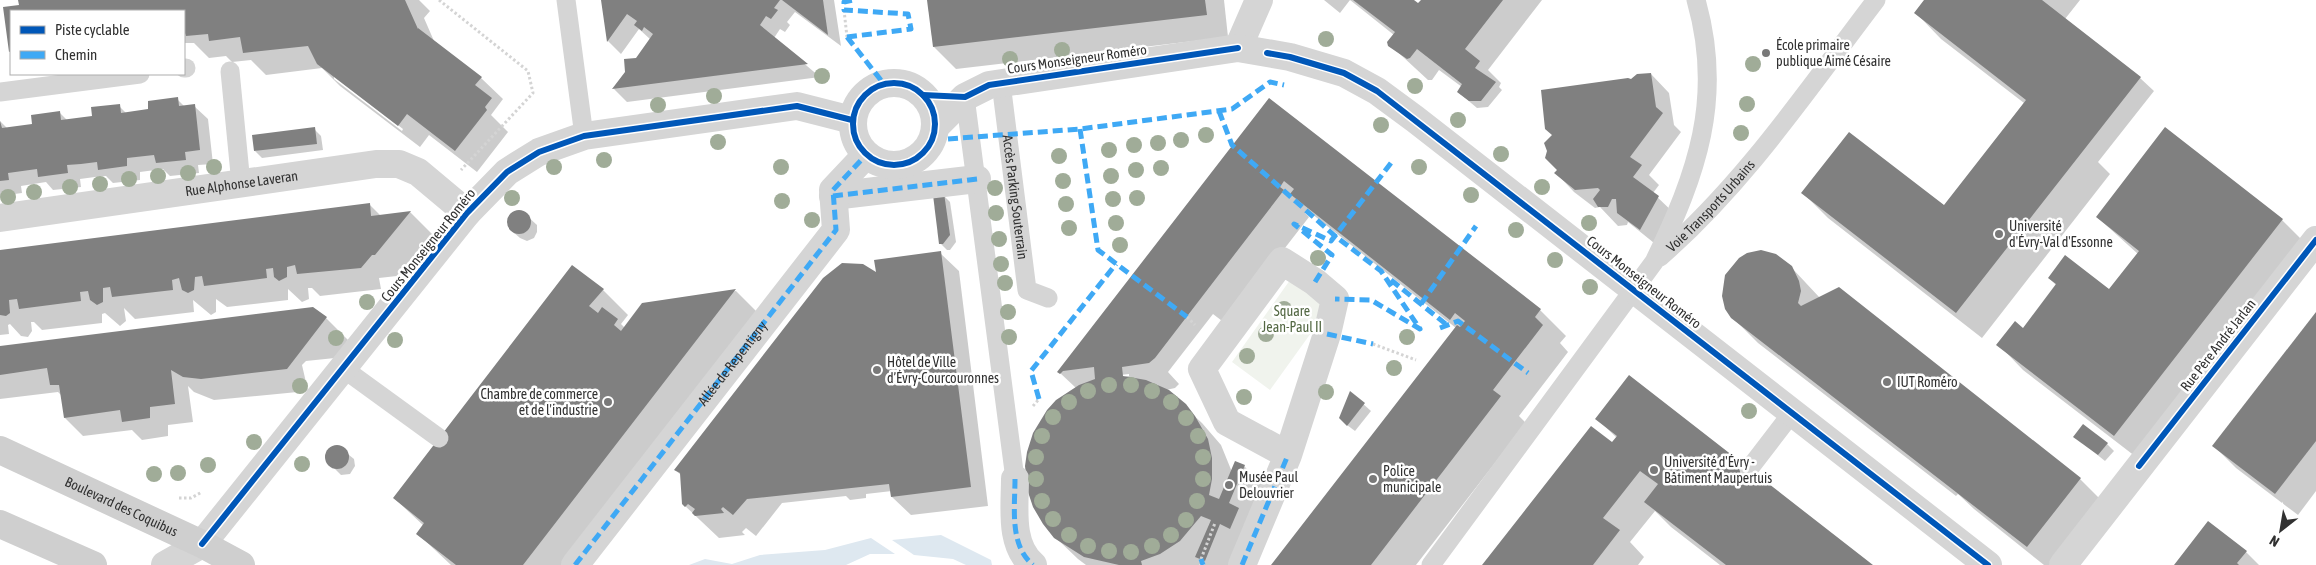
<svg xmlns="http://www.w3.org/2000/svg" width="2316" height="565" viewBox="0 0 2316 565" font-family="'Asap Condensed',sans-serif">
<rect width="100%" height="100%" fill="#fff"/>
<polygon fill="#f0f3ed" points="1295,273 1334,301 1270,390 1232,362"/>
<g fill="#dee8f0">
<polygon points="941,535 991,560 992,565 966,565 953,559 914,555 892,540"/>
<polygon points="871,538 895,554 870,554 846,565 689,565 705,559 732,564 760,555 825,550"/>
</g>
<g fill="#0003" fill-rule="evenodd">
<path d="M19 0H419L430 11 424 18 434 41 481 78 503 99 491 115 508 132 477 172 429 135 420 147 340 86 322 68 266 75 251 60 232 62 226 56 209 58 194 43H185L184 52V11H11V52L4 8 20 7ZM334 76 403 129 402 131 334 79Z"/>
<polygon points="603,0 834,0 841,46 795,12 787,22 790,25 785,32 780,29 774,38 820,77 627,102 614,89 651,40 639,29 621,54 608,41"/>
<polygon points="928,0 1224,0 1228,37 956,69 934,47"/>
<polygon points="1324,0 1412,0 1418,5 1422,0 1542,0 1488,70 1501,83 1499,87 1502,90 1488,107 1477,108 1458,92 1462,87 1439,70 1432,80 1428,80 1389,44 1394,35 1350,0 1340,13"/>
<polygon points="1926,0 2080,0 2065,19 2140,78 2154,91 2098,162 2110,174 1982,338 1828,218 1803,193 1944,207 2024,103 1941,39 1916,13"/>
<polygon points="1651,74 1669,93 1674,125 1681,132 1649,175 1659,185 1653,193 1677,216 1659,247 1628,222 1627,225 1618,226 1600,207 1595,208 1574,192 1556,173 1631,81"/>
<polygon points="177,99 185,107 194,106 208,119 213,164 198,165 199,173 170,176 163,169 140,172 140,180 113,183 106,176 95,177 80,179 81,187 53,190 46,182 21,186 22,193 0,196 0,121 7,128 33,125 60,113 67,120 93,118 119,106 127,114 149,110"/>
<path d="M1269 99 1540 310 1566 336 1560 343 1568 352 1519 416 1526 423 1416 565H1273L1456 328 1307 210 1305 213 1309 217 1226 324 1213 314 1168 372 1179 384 1175 388 1166 390 1202 423 1221 445 1232 472 1244 466 1266 488 1234 565H1205L1203 562 1199 565H1086L1078 559 1055 537 1076 388 1059 372ZM1129 374V376L1118 378 1112 376Z"/>
<polygon points="314,129 321,136 323,150 262,158 255,151"/>
<polygon points="943,195 950,202 956,242 950,250 947,250 940,243"/>
<polygon points="369,204 381,216 410,212 432,234 397,276 379,278 381,289 320,296 312,288 308,288 309,299 302,302 288,289 288,300 227,307 216,299 216,312 211,315 193,300 194,312 135,319 124,308 126,321 120,326 105,313 102,314 102,323 42,330 34,322 31,322 32,331 28,337 21,336 10,324 8,325 9,334 0,335 0,252"/>
<polygon points="519,212 526,215 537,225 537,232 534,238 527,241 520,238 512,231 508,223 510,216"/>
<polygon points="2097,217 2282,220 2307,245 2140,460 2023,370 1998,344 2023,330 2057,286 2049,278 2110,291 2138,254"/>
<polygon points="940,253 959,271 988,506 911,515 892,497 892,491 866,494 866,498 850,500 846,496 782,503 756,536 746,528 742,532 745,535 719,538 683,504 681,475 675,470 878,274"/>
<polygon points="1791,267 1820,298 2080,479 2105,504 2058,565 2044,565 1974,509 1958,494 1956,496 1758,343 1732,317"/>
<polygon points="603,290 628,315 621,324 625,328 643,304 736,291 757,312 562,565 451,565 418,534 424,526 394,498"/>
<polygon points="2316,314 2316,491 2298,515 2236,468 2214,446"/>
<polygon points="326,318 348,340 335,358 306,361 302,365 308,391 214,400 194,392 188,386 193,422 168,425 168,436 142,440 132,430 83,436 65,418 62,396 58,392 0,399 0,347"/>
<polygon points="1351,393 1371,411 1355,431 1347,425"/>
<polygon points="1597,419 1871,565 1720,565 1671,527 1655,511 1630,542 1644,557 1638,565 1484,565 1612,444 1617,438"/>
<polygon points="2075,437 2107,444 2114,451 2105,461"/>
<polygon points="339,447 354,459 355,466 350,474 341,475 326,460 330,448"/>
<polygon points="2246,552 2259,565 2175,565"/>
</g>
<g fill="#808080">
<polygon points="18,0 405,0 418,29 418,28 482,77 475,85 492,98 485,107 487,110 455,151 407,114 398,126 317,64 308,46 243,53 240,37 209,41 208,34 186,36 184,30 184,11 11,11 11,51 9,52 3,7 19,5"/>
<polygon points="601,0 780,0 774,8 778,10 771,19 766,16 760,25 808,64 612,89 625,72 624,59 636,58 653,34 644,27 642,31 634,25 637,21 627,14 607,42"/>
<polygon points="782,0 823,0 828,35"/>
<polygon points="927,0 1205,0 1207,15 933,47"/>
<polygon points="1353,0 1414,0 1418,3 1421,0 1503,0 1465,49 1480,61 1475,68 1496,82 1481,101 1469,101 1457,92 1462,84 1417,49 1410,58 1407,59 1388,46 1387,42 1395,32"/>
<polygon points="1924,0 2042,0 2141,77 1956,313 1801,193 1849,132 1944,205 2026,100 1914,13"/>
<polygon points="1651,73 1656,107 1663,113 1630,157 1642,165 1633,177 1659,196 1640,230 1617,213 1616,199 1612,199 1608,207 1598,207 1593,199 1600,190 1598,188 1575,190 1554,173 1557,170 1545,158 1547,151 1544,143 1552,135 1545,129 1541,90 1628,78 1631,79 1637,74"/>
<polygon points="178,97 179,106 195,104 200,150 185,152 186,160 156,163 154,155 127,158 127,166 98,170 97,162 81,164 67,165 68,173 38,177 37,169 8,173 9,180 0,181 0,121 2,128 32,124 31,115 60,111 61,120 92,116 91,107 120,104 121,113 148,109 148,101"/>
<polygon points="1269,98 1541,309 1535,317 1543,325 1493,390 1501,396 1371,565 1271,565 1457,325 1460,327 1465,321 1455,313 1450,320 1290,194 1294,189 1284,181 1280,187 1284,190 1155,358 1149,363 1122,367 1123,376 1146,380 1169,390 1186,404 1195,416 1208,439 1212,458 1212,479 1209,495 1219,499 1235,461 1245,465 1229,503 1239,508 1230,529 1220,524 1205,561 1195,557 1211,520 1201,516 1180,541 1160,554 1141,561 1142,565 1119,565 1084,557 1054,538 1043,524 1033,507 1028,492 1025,466 1027,452 1033,433 1047,410 1056,400 1079,385 1095,379 1094,367 1063,371 1060,374 1057,372"/>
<polygon points="315,127 317,144 254,151 252,135"/>
<polygon points="2165,127 2283,219 2114,436 1996,345 2015,321 2023,328 2056,284 2048,278 2065,255 2109,289 2139,251 2096,217"/>
<polygon points="944,193 950,235 943,244 939,244 933,195"/>
<polygon points="370,203 371,216 411,211 375,255 372,255 361,268 297,274 295,265 287,267 287,277 279,281 274,277 273,268 266,269 267,278 204,286 202,276 195,277 194,290 188,293 182,290 179,278 172,280 173,290 112,297 110,287 103,288 103,302 97,305 90,300 88,291 80,292 81,301 19,309 17,299 9,300 10,313 6,316 0,315 0,250"/>
<circle cx="519" cy="222" r="12"/>
<polygon points="1761,250 1776,254 1792,266 1799,281 1801,291 1798,303 1801,306 1839,287 2081,478 2027,547 1731,318 1725,309 1722,296 1725,275 1739,258 1747,253"/>
<polygon points="941,251 971,487 891,497 889,484 747,499 733,515 723,507 721,509 724,513 695,516 692,513 695,509 688,504 685,507 682,504 680,473 674,470 823,278 842,263 863,264 876,272 874,260"/>
<polygon points="572,265 604,289 589,306 598,313 602,307 618,319 614,325 621,331 642,303 736,289 523,565 456,565 416,534 424,523 393,498"/>
<polygon points="313,307 327,317 287,369 201,379 183,377 171,370 175,404 150,407 150,418 122,422 120,410 64,418 59,385 50,385 47,368 0,375 0,346"/>
<polygon points="2316,312 2316,441 2275,494 2212,446"/>
<polygon points="1629,375 1873,565 1726,565 1644,502 1658,484 1640,471 1603,518 1620,530 1593,565 1482,565 1591,426 1612,442 1617,436 1595,419"/>
<polygon points="1350,391 1365,403 1347,426 1339,418"/>
<polygon points="2083,424 2108,443 2098,455 2073,437"/>
<circle cx="337" cy="457" r="12"/>
<polygon points="2208,521 2247,551 2237,563 2239,565 2174,565"/>
</g>
<g fill="none" stroke-linecap="round" stroke-linejoin="round">
<g stroke="#d4d4d4" stroke-width="3" stroke-dasharray="2.5 2.5" stroke-linecap="butt">
<polyline points="439,0 528,71 533,93 461,170"/>
<polyline points="844,0 844,2"/>
<polyline points="844,10 847,37"/>
<polyline points="1187,317 1195,325"/>
<polyline points="1373,344 1416,360"/>
<polyline points="1033,406 1039,399"/>
<polyline points="179,498 191,498 202,492"/>
<polyline points="1201,559 1215,523"/>
</g>
<g stroke="#d5d5d5" stroke-width="19">
<polyline points="566,0 584,136"/>
<polyline points="184,68 186,68"/>
<polyline points="230,71 241,184"/>
<path id="s1" d="M1001 83 1027 290 1048 298"/>
<polyline points="0,92 140,74"/>
<polyline points="965,97 1015,479"/>
<path id="s2" d="M1660 257C1745 183 1808 89 1876 0"/>
<polyline points="344,369 439,438"/>
<polyline points="1749,469 1792,413"/>
<path d="M1431 565 1654 262C1697 174 1724 98 1696 0"/>
</g>
<g stroke="#d5d5d5" stroke-width="28">
<polyline points="833,196 977,179"/>
<path d="M1015 479C1015 507 1009 545 1033 565"/>
<polyline points="575,565 836,230 833,190 866,155"/>
<polyline points="1242,565 1288,455 1327,334 1335,299 1315,282 1282,261 1202,369 1227,422 1288,455"/>
</g>
<g stroke="#d5d5d5" stroke-width="28">
<polyline points="1238,48 1259,0"/>
<circle cx="894" cy="124" r="41"/>
<polyline points="935,127 965,97 989,85 1238,48 1290,57 1344,73 1377,91 1415,119 1988,565"/>
<path id="s3" d="M0 218 376 164H399L418 172 467 213"/>
<polyline points="165,565 202,544 467,213 507,172 539,152 584,136 797,106 852,120"/>
<polyline points="2063,565 2316,240"/>
</g>
<g stroke="#cfcfcf" stroke-width="28">
<path id="s4" d="M0 450 202 544 241 565"/>
<polyline points="0,524 93,565"/>
</g>
<g stroke="#3fa9f5" stroke-width="5" stroke-dasharray="10 5" stroke-linecap="butt">
<polyline points="847,37 911,29 908,14 844,10 844,2 853,0"/>
<polyline points="847,37 884,84"/>
<polyline points="1219,111 1232,145 1335,236 1381,271 1420,329 1371,300 1335,299"/>
<polyline points="1080,129 1098,250 1187,317"/>
<polyline points="948,139 1080,129 1232,109 1270,82 1284,85"/>
<polyline points="833,196 977,179"/>
<polyline points="1391,280 1447,325"/>
<polyline points="1315,282 1332,255 1294,224 1331,241 1391,163"/>
<polyline points="1421,304 1476,226"/>
<polyline points="1440,328 1458,321 1528,373"/>
<polyline points="1327,334 1373,344"/>
<polyline points="1039,399 1031,371 1116,264"/>
<path d="M1015 479C1015 507 1009 545 1033 565"/>
<polyline points="1201,559 1203,565"/>
<path id="s5" d="M575 565 836 230 833 190 866 155"/>
<polyline points="1242,565 1288,455"/>
</g>
<defs>
<g id="cycleway">
<polyline points="1267,53 1290,57 1344,73 1377,91 1988,565"/>
<circle cx="894" cy="124" r="41"/>
<polyline points="923,95 965,97 989,85 1238,48"/>
<polyline points="2139,466 2316,240"/>
<polyline points="202,544 467,213 507,172 539,152 584,136 797,106 852,120"/>
</g>
</defs>
<use href="#cycleway" stroke="#fff" stroke-width="9"/>
<use href="#cycleway" stroke="#0057b8" stroke-width="6"/>
</g>
<g fill="#a0ac98">
<circle cx="1326" cy="39" r="8"/>
<circle cx="1062" cy="50" r="8"/>
<circle cx="1010" cy="59" r="8"/>
<circle cx="1753" cy="64" r="8"/>
<circle cx="822" cy="76" r="8"/>
<circle cx="1415" cy="86" r="8"/>
<circle cx="714" cy="96" r="8"/>
<circle cx="1747" cy="104" r="8"/>
<circle cx="658" cy="105" r="8"/>
<circle cx="1458" cy="120" r="8"/>
<circle cx="1381" cy="125" r="8"/>
<circle cx="1741" cy="133" r="8"/>
<circle cx="1206" cy="135" r="8"/>
<circle cx="1181" cy="140" r="8"/>
<circle cx="718" cy="142" r="8"/>
<circle cx="1158" cy="143" r="8"/>
<circle cx="1134" cy="145" r="8"/>
<circle cx="1109" cy="150" r="8"/>
<circle cx="1501" cy="154" r="8"/>
<circle cx="1059" cy="156" r="8"/>
<circle cx="604" cy="160" r="8"/>
<circle cx="214" cy="167" r="8"/>
<circle cx="554" cy="167" r="8"/>
<circle cx="781" cy="167" r="8"/>
<circle cx="1419" cy="167" r="8"/>
<circle cx="1161" cy="168" r="8"/>
<circle cx="1136" cy="170" r="8"/>
<circle cx="188" cy="173" r="8"/>
<circle cx="158" cy="176" r="8"/>
<circle cx="1111" cy="176" r="8"/>
<circle cx="129" cy="179" r="8"/>
<circle cx="1063" cy="181" r="8"/>
<circle cx="100" cy="184" r="8"/>
<circle cx="70" cy="187" r="8"/>
<circle cx="1542" cy="187" r="8"/>
<circle cx="995" cy="188" r="8"/>
<circle cx="34" cy="192" r="8"/>
<circle cx="1471" cy="195" r="8"/>
<circle cx="8" cy="197" r="8"/>
<circle cx="512" cy="198" r="8"/>
<circle cx="1137" cy="198" r="8"/>
<circle cx="1113" cy="199" r="8"/>
<circle cx="782" cy="201" r="8"/>
<circle cx="1066" cy="204" r="8"/>
<circle cx="996" cy="213" r="8"/>
<circle cx="812" cy="220" r="8"/>
<circle cx="1116" cy="223" r="8"/>
<circle cx="1589" cy="223" r="8"/>
<circle cx="1069" cy="228" r="8"/>
<circle cx="1516" cy="230" r="8"/>
<circle cx="999" cy="239" r="8"/>
<circle cx="1120" cy="245" r="8"/>
<circle cx="1318" cy="258" r="8"/>
<circle cx="1555" cy="260" r="8"/>
<circle cx="1001" cy="264" r="8"/>
<circle cx="1005" cy="283" r="8"/>
<circle cx="1590" cy="287" r="8"/>
<circle cx="367" cy="302" r="8"/>
<circle cx="1284" cy="309" r="8"/>
<circle cx="1008" cy="312" r="8"/>
<circle cx="1266" cy="334" r="8"/>
<circle cx="1009" cy="337" r="8"/>
<circle cx="1407" cy="337" r="8"/>
<circle cx="336" cy="338" r="8"/>
<circle cx="395" cy="340" r="8"/>
<circle cx="1247" cy="356" r="8"/>
<circle cx="1394" cy="368" r="8"/>
<circle cx="1109" cy="385" r="8"/>
<circle cx="1131" cy="385" r="8"/>
<circle cx="300" cy="386" r="8"/>
<circle cx="1088" cy="391" r="8"/>
<circle cx="1152" cy="391" r="8"/>
<circle cx="1326" cy="392" r="8"/>
<circle cx="1244" cy="397" r="8"/>
<circle cx="1069" cy="402" r="8"/>
<circle cx="1171" cy="402" r="8"/>
<circle cx="1749" cy="411" r="8"/>
<circle cx="1053" cy="417" r="8"/>
<circle cx="1186" cy="418" r="8"/>
<circle cx="1042" cy="436" r="8"/>
<circle cx="1198" cy="436" r="8"/>
<circle cx="254" cy="442" r="8"/>
<circle cx="1036" cy="457" r="8"/>
<circle cx="1203" cy="457" r="8"/>
<circle cx="302" cy="464" r="8"/>
<circle cx="208" cy="465" r="8"/>
<circle cx="178" cy="473" r="8"/>
<circle cx="154" cy="474" r="8"/>
<circle cx="1036" cy="479" r="8"/>
<circle cx="1203" cy="479" r="8"/>
<circle cx="1042" cy="501" r="8"/>
<circle cx="1197" cy="501" r="8"/>
<circle cx="1053" cy="519" r="8"/>
<circle cx="1186" cy="520" r="8"/>
<circle cx="1069" cy="535" r="8"/>
<circle cx="1171" cy="535" r="8"/>
<circle cx="1088" cy="546" r="8"/>
<circle cx="1152" cy="546" r="8"/>
<circle cx="1109" cy="551" r="8"/>
<circle cx="1131" cy="552" r="8"/>
</g>
<g fill="#797979" stroke="#fff" stroke-width="2">
<circle cx="1766" cy="53" r="5"/>
<circle cx="1999" cy="234" r="5"/>
<circle cx="877" cy="370" r="5"/>
<circle cx="1887" cy="382" r="5"/>
<circle cx="608" cy="402" r="5"/>
<circle cx="1654" cy="470" r="5"/>
<circle cx="1373" cy="479" r="5"/>
<circle cx="1229" cy="485" r="5"/>
</g>
<g text-anchor="middle" stroke-width="5" stroke-linejoin="round" paint-order="stroke">
<g font-size="14" fill="#313131" stroke="#fff" text-anchor="start">
<text x="1776" y="50">École primaire<tspan x="1776" dy="16">publique Aimé Césaire</tspan></text>
<text x="2009" y="231">Université<tspan x="2009" dy="16">d'Évry-Val d'Essonne</tspan></text>
<text x="887" y="367">Hôtel de Ville<tspan x="887" dy="16">d’Évry-Courcouronnes</tspan></text>
<text x="1897" y="387">IUT Roméro</text>
<text x="598" y="399" text-anchor="end">Chambre de commerce<tspan x="598" dy="16">et de l'industrie</tspan></text>
<text x="1664" y="467">Université d'Évry -<tspan x="1664" dy="16">Bâtiment Maupertuis</tspan></text>
<text x="1383" y="476">Police<tspan x="1383" dy="16">municipale</tspan></text>
<text x="1239" y="482">Musée Paul<tspan x="1239" dy="16">Delouvrier</tspan></text>
</g>
<g font-size="14" fill="#313131" stroke="#fff">
<text transform="translate(1077 59) rotate(-8)" y="5">Cours Monseigneur Roméro</text>
<text dy="5" stroke="none"><textPath href="#s3" startOffset="244">Rue Alphonse Laveran</textPath></text>
<text dy="5" stroke="none"><textPath href="#s1" startOffset="115">Accès Parking Souterrain</textPath></text>
<text dy="5" stroke="none"><textPath href="#s2" startOffset="72">Voie Transports Urbains</textPath></text>
<text transform="translate(428 245) rotate(-51)" y="5">Cours Monseigneur Roméro</text>
<text transform="translate(1644 282) rotate(38)" y="5">Cours Monseigneur Roméro</text>
<text transform="translate(2218 345) rotate(-52)" y="5">Rue Père André Jarlan</text>
<text dy="5" stroke="none"><textPath href="#s5" startOffset="256">Allée de Repentigny</textPath></text>
<text dy="5" stroke="none"><textPath href="#s4" startOffset="134">Boulevard des Coquibus</textPath></text>
</g>
<g font-size="14" fill="#536843" stroke="#fff">
<text x="1292" y="316">Square<tspan x="1292" dy="16">Jean-Paul II</tspan></text>
</g>
</g>
<rect x="10" y="10" width="175" height="65" fill="#ffffff" stroke="#adadad"/>
<rect x="20" y="26" width="25" height="8" fill="#0057b8" stroke="#adadad"/>
<text x="55" y="35" font-size="15" fill="#313131">Piste cyclable</text>
<rect x="20" y="51" width="25" height="8" fill="#3fa9f5" stroke="#adadad"/>
<text x="55" y="60" font-size="15" fill="#313131">Chemin</text>
<g transform="translate(2281 530) rotate(211)" stroke="#ffffff" stroke-width="4" paint-order="stroke">
<path d="M0-4L9 19L0 12L-9 19Z" fill="#313131"/>
<text y="-8" font-size="14" font-weight="bold" text-anchor="middle" fill="#313131">N</text>
</g>
</svg>
